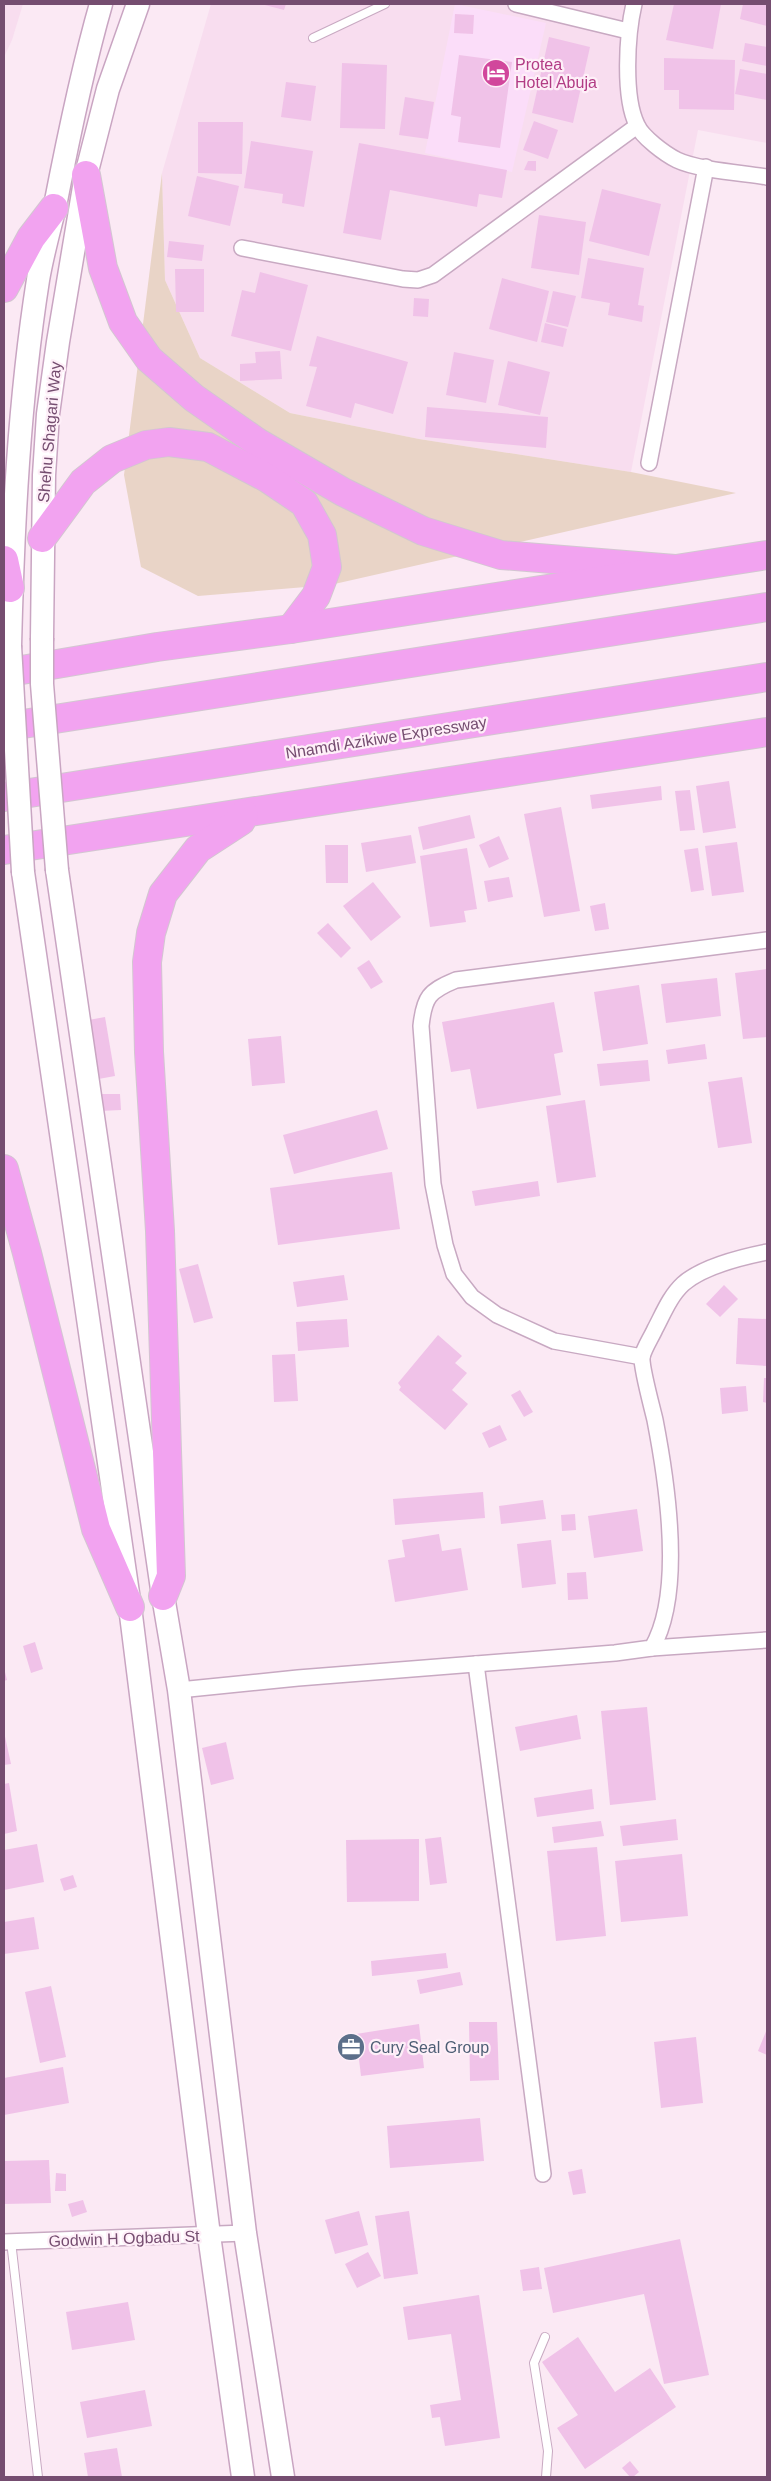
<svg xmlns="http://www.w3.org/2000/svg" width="771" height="2481" viewBox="0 0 771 2481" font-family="Helvetica,sans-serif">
<rect width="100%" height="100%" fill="#fbe9f4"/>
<g fill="#f8ddef">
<polygon points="4,4 23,4 12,40 4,57"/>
<polygon points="211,4 767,4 767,143 698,130 631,472 419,439 290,413 200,358 165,280 162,173"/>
</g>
<polygon fill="#fbddf9" points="455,4 546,23 512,172 425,153"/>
<polygon fill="#e9d4c7" points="162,173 165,280 200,358 290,413 419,439 631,472 736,493 330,585 198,596 141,567 124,475"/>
<g fill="#f0c2e8">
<polygon points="261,4 286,4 284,10"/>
<polygon points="674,4 721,4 713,49 666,40"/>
<polygon points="743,4 767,4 767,26 740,19"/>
<polygon points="455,14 474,15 473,34 454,33"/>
<polygon points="549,37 590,47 573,123 532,113"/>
<polygon points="745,43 767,47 767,66 742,61"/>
<polygon points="459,55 512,62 500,148 458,142 461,117 451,115"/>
<polygon points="664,58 735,60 734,110 679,109 679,90 664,90"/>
<polygon points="342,63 387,65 385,129 340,128"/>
<polygon points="740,69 767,74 767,100 735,94"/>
<polygon points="286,82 316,86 311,121 281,117"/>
<polygon points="405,97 434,102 428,139 399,135"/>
<polygon points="534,121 558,130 548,159 523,150"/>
<polygon points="198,122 243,122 242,174 198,173"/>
<polygon points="251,141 313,151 304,207 282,203 283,194 244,188"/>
<polygon points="359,143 507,170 502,198 479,194 477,207 390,190 381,240 343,233"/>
<polygon points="528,161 536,161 536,171 524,170"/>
<polygon points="197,176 239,186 230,226 188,216"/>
<polygon points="602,189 661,204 649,256 589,241"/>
<polygon points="539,215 586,222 579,275 531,268"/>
<polygon points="169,241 204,245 202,261 167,257"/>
<polygon points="588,258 644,268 638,305 644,306 642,322 608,315 610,303 581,298"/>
<polygon points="175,269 204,269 204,312 176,312"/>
<polygon points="260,272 308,285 291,351 231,336 242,290 255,293"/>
<polygon points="502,278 549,291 537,342 489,329"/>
<polygon points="553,291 576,296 568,327 546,322"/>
<polygon points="414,298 429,299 428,317 413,316"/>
<polygon points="545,323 567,329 563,347 541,342"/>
<polygon points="317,336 408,362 393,414 355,403 351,418 306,406 317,367 309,366"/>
<polygon points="280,351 282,379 240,381 240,364 256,363 255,352"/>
<polygon points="454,352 494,360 486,403 446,395"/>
<polygon points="508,361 550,372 540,415 498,405"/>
<polygon points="427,407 548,417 546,448 425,437"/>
<polygon points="729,781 736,828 703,833 696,786"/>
<polygon points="661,786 662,800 592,809 590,795"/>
<polygon points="690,790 695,830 680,831 675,791"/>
<polygon points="561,807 580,911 544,917 524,814"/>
<polygon points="470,815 475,838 423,850 418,827"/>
<polygon points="411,835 416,863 366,872 361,843"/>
<polygon points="499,836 509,859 489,868 479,845"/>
<polygon points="737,842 744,892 712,896 705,846"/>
<polygon points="325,845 348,845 348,883 326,883"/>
<polygon points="467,848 477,909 464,911 466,922 430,927 420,856"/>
<polygon points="698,848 704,890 691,892 684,850"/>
<polygon points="509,877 513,897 488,902 484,881"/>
<polygon points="373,882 401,917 371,941 343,906"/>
<polygon points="605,903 609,929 595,931 590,906"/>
<polygon points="328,923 351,948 341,958 317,933"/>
<polygon points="369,960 383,982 371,989 357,968"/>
<polygon points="767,969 767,1037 743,1039 735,973"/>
<polygon points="717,978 721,1016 666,1023 661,984"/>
<polygon points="639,985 648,1044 603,1051 594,992"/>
<polygon points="554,1002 563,1052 554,1054 561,1095 477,1109 470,1069 451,1072 442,1022"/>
<polygon points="105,1017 115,1076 93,1080 83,1021"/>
<polygon points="281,1036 285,1083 252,1086 248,1039"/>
<polygon points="705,1044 707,1059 668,1064 666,1050"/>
<polygon points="648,1060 650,1081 600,1086 597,1064"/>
<polygon points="742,1077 752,1143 718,1148 708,1082"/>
<polygon points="99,1094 120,1094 121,1110 100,1111"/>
<polygon points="585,1100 596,1177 557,1183 546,1106"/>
<polygon points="377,1110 388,1149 294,1174 283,1135"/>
<polygon points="392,1172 400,1229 278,1245 270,1188"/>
<polygon points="538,1181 540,1196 475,1206 472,1191"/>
<polygon points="198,1264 213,1318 194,1323 179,1269"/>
<polygon points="344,1275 348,1300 297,1307 293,1282"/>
<polygon points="724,1285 738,1299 720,1317 706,1304"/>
<polygon points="738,1318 767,1319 767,1366 736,1364"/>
<polygon points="347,1319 349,1347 298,1351 296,1322"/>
<polygon points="438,1335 462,1356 455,1363 467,1373 452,1390 468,1404 445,1430 399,1390 401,1387 398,1383"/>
<polygon points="295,1354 298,1401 274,1402 272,1355"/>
<polygon points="764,1378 767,1378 767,1403 763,1402"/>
<polygon points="746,1386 748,1411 722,1414 720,1388"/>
<polygon points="520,1390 533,1412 524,1417 511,1395"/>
<polygon points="500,1425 507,1440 489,1448 482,1433"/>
<polygon points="483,1492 485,1518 395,1525 393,1499"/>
<polygon points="543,1500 546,1519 501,1524 499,1506"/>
<polygon points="637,1509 643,1551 594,1558 588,1516"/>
<polygon points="575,1514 576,1530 562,1531 561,1515"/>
<polygon points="439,1534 442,1551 461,1548 468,1590 395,1602 388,1560 405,1557 402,1540"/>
<polygon points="551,1540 556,1584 522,1588 517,1544"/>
<polygon points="586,1572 588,1599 568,1600 567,1573"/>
<polygon points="35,1642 43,1669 31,1673 23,1646"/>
<polygon points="4,1668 7,1680 4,1681"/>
<polygon points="647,1707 656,1800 610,1805 601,1711"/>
<polygon points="577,1715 581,1739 520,1751 515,1727"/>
<polygon points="4,1732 11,1764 4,1765"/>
<polygon points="226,1742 234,1779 211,1785 202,1748"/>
<polygon points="9,1783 17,1831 4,1834 4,1784"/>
<polygon points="592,1789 594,1809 537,1817 534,1798"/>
<polygon points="676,1819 678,1840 623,1846 620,1826"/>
<polygon points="601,1821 604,1836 554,1843 552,1827"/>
<polygon points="441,1837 447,1883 430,1885 425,1839"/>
<polygon points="419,1839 419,1901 347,1902 346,1840"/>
<polygon points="37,1844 44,1882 4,1890 4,1850"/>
<polygon points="597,1847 606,1936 556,1941 547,1851"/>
<polygon points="682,1854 688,1916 621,1922 615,1861"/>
<polygon points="73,1875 77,1887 64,1891 60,1879"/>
<polygon points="34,1917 39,1949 4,1954 4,1922"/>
<polygon points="446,1953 448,1968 372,1976 371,1961"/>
<polygon points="460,1972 463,1985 420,1994 417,1980"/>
<polygon points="51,1986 66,2057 40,2063 25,1992"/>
<polygon points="469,2022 497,2022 499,2080 470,2081"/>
<polygon points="419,2024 424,2068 361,2076 356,2034"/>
<polygon points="767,2029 767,2055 758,2051"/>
<polygon points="696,2037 703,2103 661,2108 654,2042"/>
<polygon points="63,2067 69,2103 4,2115 4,2078"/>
<polygon points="480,2118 484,2161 390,2168 387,2126"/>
<polygon points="49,2160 51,2203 4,2204 4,2161"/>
<polygon points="582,2169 586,2193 573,2195 568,2172"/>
<polygon points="56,2173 66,2174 66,2191 55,2191"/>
<polygon points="83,2200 87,2212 72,2217 68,2204"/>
<polygon points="359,2211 368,2245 335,2254 325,2220"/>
<polygon points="409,2211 418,2274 384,2279 375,2216"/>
<polygon points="680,2239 709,2375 664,2384 644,2294 553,2313 544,2268"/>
<polygon points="368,2252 381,2276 357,2288 345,2264"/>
<polygon points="539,2267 542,2289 523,2291 520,2270"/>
<polygon points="479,2295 500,2438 445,2446 440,2417 432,2418 430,2405 461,2400 451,2334 408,2340 403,2307"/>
<polygon points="128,2302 135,2340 72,2350 66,2312"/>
<polygon points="578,2337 615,2392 650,2368 676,2407 585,2469 557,2428 578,2415 542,2362"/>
<polygon points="145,2390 152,2426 87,2438 80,2402"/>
<polygon points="117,2448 122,2477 88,2477 84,2453"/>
<polygon points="630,2461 639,2472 633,2477 630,2477 622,2468"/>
</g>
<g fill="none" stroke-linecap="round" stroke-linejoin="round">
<defs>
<g id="lane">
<polyline points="313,38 385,4"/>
<polyline points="11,2241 38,2477"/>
<polyline points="545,2337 534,2363 548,2451 546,2477"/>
</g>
<g id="street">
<polyline points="516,4 628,31"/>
<path d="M634 4C627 34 623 97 637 125 642 137 665 154 677 160 698 170 743 173 767 177"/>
<polyline points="242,248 403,279 418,280 433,275 637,126"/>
<polyline points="649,463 706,167"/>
<path d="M642 1357 554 1341 497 1315 472 1297 454 1274 445 1245 433 1184 421 1026C424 997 429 991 456 980L767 940"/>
<polyline points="652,1648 767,1640"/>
<polyline points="476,1664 543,2174"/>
<path d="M179 1690 298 1678 615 1653 652 1648C684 1593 667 1482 655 1420 652 1407 641 1367 642 1357 644 1348 651 1338 655 1329 663 1314 670 1296 683 1284 702 1267 742 1257 767 1252"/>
<polyline points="4,2242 245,2233"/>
</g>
<g id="secondary">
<polyline points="42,638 44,475 48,414 58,342 86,175 108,89 138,4"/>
<path d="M10 646C13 524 19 401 38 280 42 256 49 231 55 206 68 139 82 70 101 4"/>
<polyline points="57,870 163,1596 179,1690 245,2233 283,2477"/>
<polyline points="23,872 130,1607 209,2235 243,2477"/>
</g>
<g id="highway">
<polyline points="86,175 103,268 123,322 149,359 194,398 257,442 343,492 423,531 501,555 675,569"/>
<polyline points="4,288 31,238 54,208"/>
<polyline points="42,538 83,482 112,459 146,445 169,442 208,447 267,478 304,503 322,535 327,567 316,596 291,629"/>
<polyline points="4,560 10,588"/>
<polyline points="4,673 157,647 291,629 767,555"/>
<polyline points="4,727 767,607"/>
<polyline points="4,797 767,677"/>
<polyline points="4,850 767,732"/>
<polyline points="4,1169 27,1253 96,1529 130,1607"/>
<polyline points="163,1596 171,1576 160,1231 149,1052 147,962 151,933 163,894 198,849 241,821 244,814"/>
</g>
</defs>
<use href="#lane" stroke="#c8a9c2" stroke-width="10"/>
<use href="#street" stroke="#c8a9c2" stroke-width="18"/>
<use href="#secondary" stroke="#c9a5c2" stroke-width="25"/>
<use href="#highway" stroke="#d3c6d1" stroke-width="30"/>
<use href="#lane" stroke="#fff" stroke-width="8"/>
<use href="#street" stroke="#fff" stroke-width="15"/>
<use href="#secondary" stroke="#fff" stroke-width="22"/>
<use href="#highway" stroke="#f2a3f0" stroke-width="28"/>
<defs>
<g id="secondary-bridge">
<polyline points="42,638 42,684 57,870"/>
<polyline points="10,646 23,872"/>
</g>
</defs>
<use href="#secondary-bridge" stroke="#c9a5c2" stroke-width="25" stroke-linecap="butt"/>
<use href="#secondary-bridge" stroke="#fff" stroke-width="22"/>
</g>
<defs>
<symbol id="hotel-disc" viewBox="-11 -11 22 22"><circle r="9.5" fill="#d1479c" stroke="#feeff8"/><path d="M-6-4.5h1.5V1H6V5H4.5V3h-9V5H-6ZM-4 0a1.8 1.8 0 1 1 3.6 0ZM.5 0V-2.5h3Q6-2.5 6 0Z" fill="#fff"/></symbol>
<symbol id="office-disc" viewBox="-11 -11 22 22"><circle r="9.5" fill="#5c6f8a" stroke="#feeff8"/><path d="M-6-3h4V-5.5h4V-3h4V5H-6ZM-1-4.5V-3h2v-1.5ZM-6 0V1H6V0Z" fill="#fff"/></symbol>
</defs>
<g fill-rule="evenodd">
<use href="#hotel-disc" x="480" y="57" width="32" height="32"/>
<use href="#office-disc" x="335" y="2031" width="32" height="32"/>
</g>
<g text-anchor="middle" stroke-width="4.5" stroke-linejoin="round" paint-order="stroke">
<g font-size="16" fill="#b23c85" stroke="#feeff8" text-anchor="start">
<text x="515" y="70">Protea<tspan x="515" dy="18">Hotel Abuja</tspan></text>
</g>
<g font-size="16" fill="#754d70" stroke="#feeff8">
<text transform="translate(49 432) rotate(-85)" y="6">Shehu Shagari Way</text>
<text transform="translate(386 737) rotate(-9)" y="6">Nnamdi Azikiwe Expressway</text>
<text transform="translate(124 2238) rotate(-2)" y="6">Godwin H Ogbadu St</text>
</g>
<g font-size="16" fill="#4e5e75" stroke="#feeff8" text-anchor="start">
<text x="370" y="2053">Cury Seal Group</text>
</g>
</g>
<rect width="771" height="2481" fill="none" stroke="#754d70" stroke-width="10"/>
</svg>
